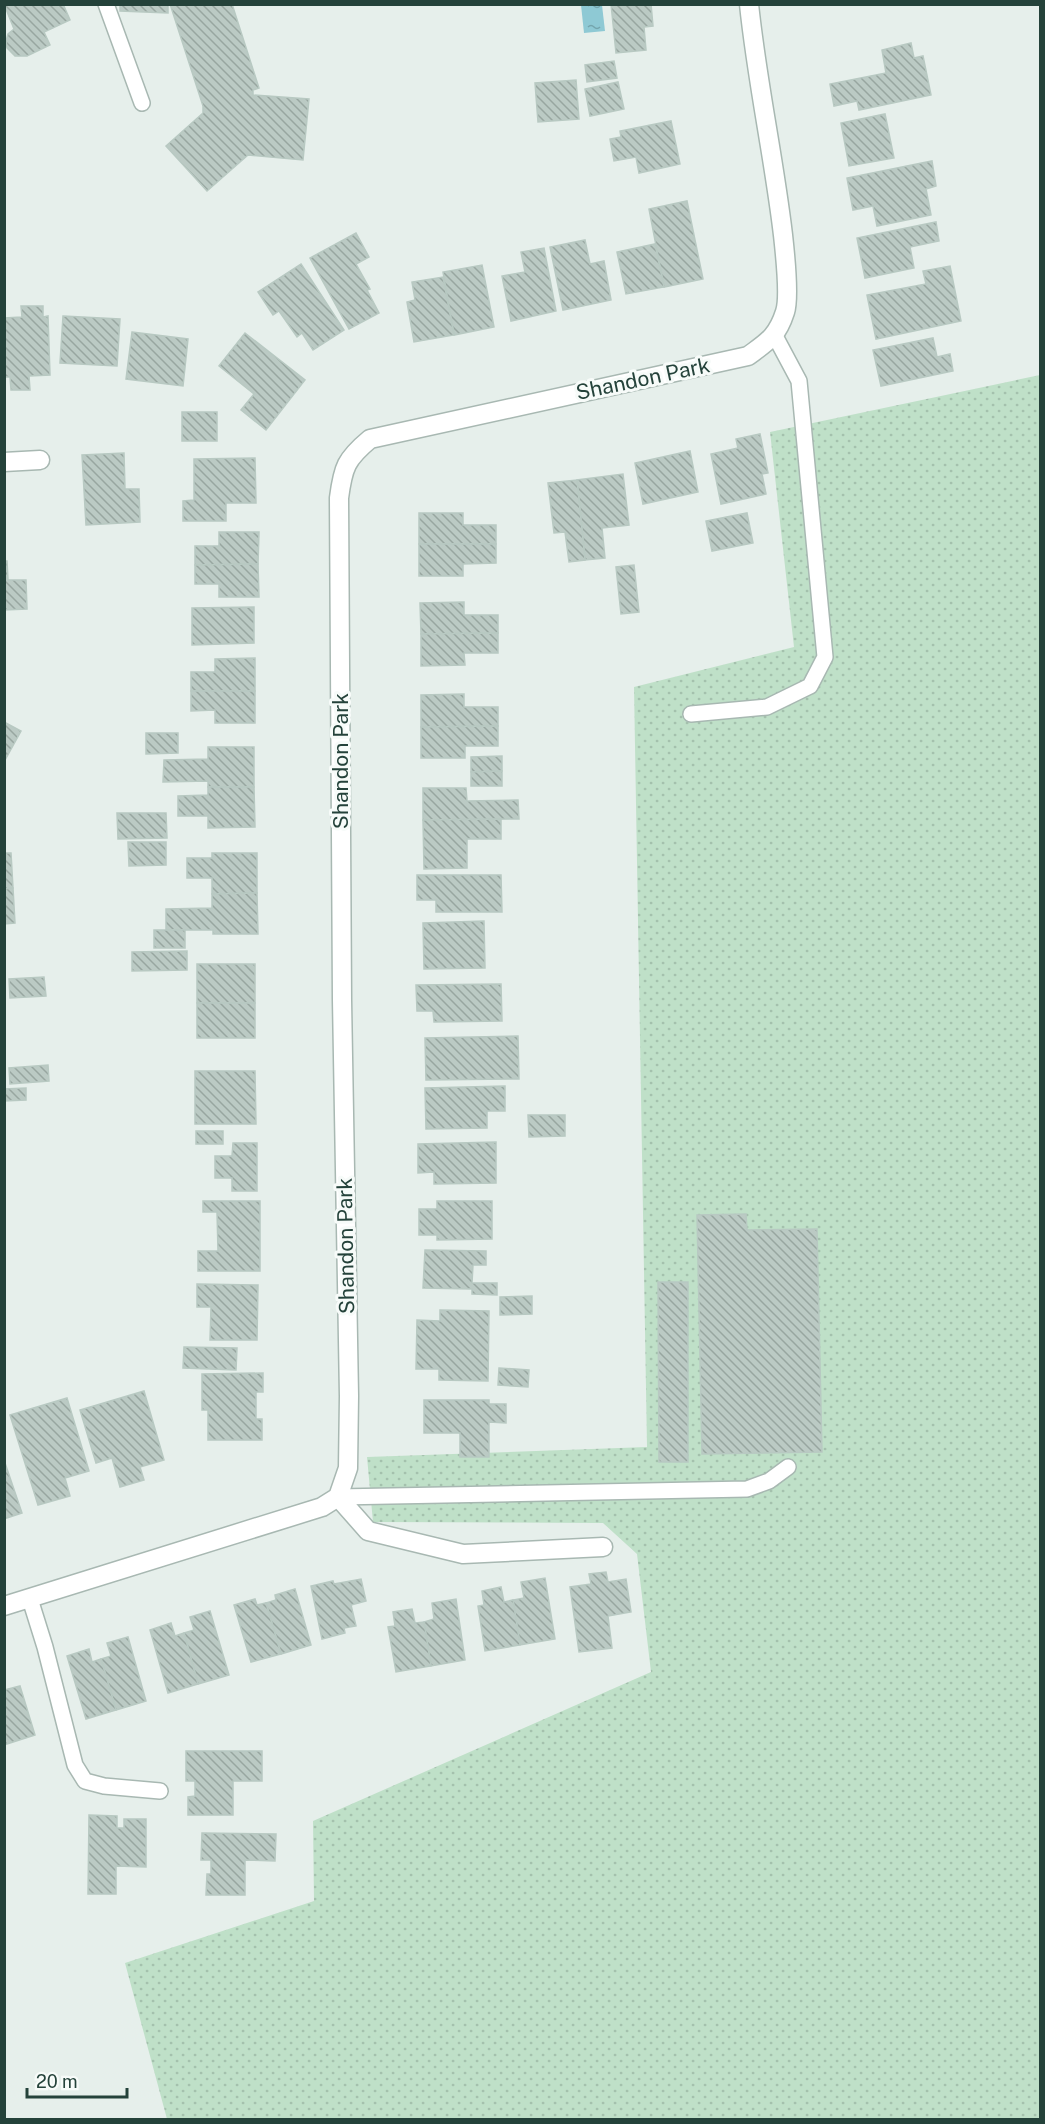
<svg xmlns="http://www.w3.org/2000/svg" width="1045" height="2124" viewBox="0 0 1045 2124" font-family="'Public Sans',sans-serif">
<defs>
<pattern id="grass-dots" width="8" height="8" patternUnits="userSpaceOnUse" patternTransform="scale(1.5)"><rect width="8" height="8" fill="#bfe0c8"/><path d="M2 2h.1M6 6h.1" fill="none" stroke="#a4c1ad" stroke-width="1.8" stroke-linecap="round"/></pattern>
<pattern id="water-ripples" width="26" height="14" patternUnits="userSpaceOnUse" patternTransform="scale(1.5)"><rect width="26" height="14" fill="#8ec9d4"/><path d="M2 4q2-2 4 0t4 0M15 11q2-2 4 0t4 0" fill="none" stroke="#74a5ad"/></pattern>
<pattern id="building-back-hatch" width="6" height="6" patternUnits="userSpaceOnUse" patternTransform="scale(1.5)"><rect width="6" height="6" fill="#bbcac4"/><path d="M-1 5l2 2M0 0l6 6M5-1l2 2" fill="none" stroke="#98a6a0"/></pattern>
</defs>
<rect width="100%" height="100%" fill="#e6efeb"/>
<polygon fill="url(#grass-dots)" points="1040,375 1040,2119 167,2119 125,1963 314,1901 313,1821 651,1672 637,1554 603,1523 373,1522 367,1457 647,1447 634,687 794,647 770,432"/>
<polygon fill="url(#water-ripples)" points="581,5 602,5 605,31 584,33"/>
<g fill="url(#building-back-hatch)" stroke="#b8c9c2" stroke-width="1.5">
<polygon points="4,4 63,4 70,20 44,32 50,45 27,56 15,56 7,48 6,41 8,34 14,29"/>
<polygon points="120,4 168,4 168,13 120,11"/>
<polygon points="170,4 232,4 259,88 253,90 253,95 309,99 303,160 248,155 207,191 166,146 203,113 203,106"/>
<polygon points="611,4 651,4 653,26 644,27 646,50 616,53"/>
<polygon points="911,43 914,58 923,56 931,95 859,110 857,101 834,106 830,84 886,73 882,50"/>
<polygon points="614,61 617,78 587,82 585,65"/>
<polygon points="576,80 579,119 538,122 535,83"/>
<polygon points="618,82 624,109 590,116 585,89"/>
<polygon points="885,114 894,158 849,166 841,123"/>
<polygon points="671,121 680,164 639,173 636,157 614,161 610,139 621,137 620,131"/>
<polygon points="932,161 936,186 926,189 931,215 877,226 873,206 853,210 847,178"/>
<polygon points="687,201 703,279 664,287 649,209"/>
<polygon points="936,222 939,241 910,247 914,268 865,278 857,238"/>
<polygon points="356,233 369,257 356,264 370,289 367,290 379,313 349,329 310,258"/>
<polygon points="585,240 590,264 604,261 611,300 563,310 550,247"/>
<polygon points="655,244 664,287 626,294 617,252"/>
<polygon points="544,248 556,311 511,321 502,276 525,272 521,252"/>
<polygon points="301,264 344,330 313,350 302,333 297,337 279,311 273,315 258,292"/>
<polygon points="482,265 494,327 454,335 443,272"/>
<polygon points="950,266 961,321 876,339 867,295 926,284 923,271"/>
<polygon points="443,277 454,335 414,342 407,302 415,300 412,282"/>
<polygon points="21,306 43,306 43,317 48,316 50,375 29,376 30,390 11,390 10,377 4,377 4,318 22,317"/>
<polygon points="63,316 120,319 117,366 60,363"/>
<polygon points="132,332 188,339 183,386 126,379"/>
<polygon points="245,333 305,380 266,430 241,410 254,394 219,366"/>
<polygon points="933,338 937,357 950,354 953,371 881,386 873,350"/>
<rect x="182" y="412" width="35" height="29"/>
<polygon points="760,434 768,473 762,474 766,494 721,504 711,454 738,448 736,439"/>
<polygon points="690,451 698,492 643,504 635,463"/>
<polygon points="124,453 125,489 139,489 140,522 86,525 82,455"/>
<polygon points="255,458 256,503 226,503 226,521 183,521 183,501 194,500 194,459"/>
<polygon points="623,474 629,525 602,528 605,558 585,560 577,480"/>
<polygon points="577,480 585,560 569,562 565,532 554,533 548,483"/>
<polygon points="419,513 463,513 463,525 496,525 496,544 419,544"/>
<polygon points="747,513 753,543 712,551 706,521"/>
<polygon points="219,532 259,532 258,564 195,565 195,546 219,546"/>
<polygon points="419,544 496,544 496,563 463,564 463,576 419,576"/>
<polygon points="4,561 7,561 8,580 26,580 27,609 4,610"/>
<polygon points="258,564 259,597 219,597 219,584 195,584 195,565"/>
<polygon points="634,565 639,612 621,614 616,567"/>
<polygon points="464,602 464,615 498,615 498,633 421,634 420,603"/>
<polygon points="254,607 254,643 192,645 192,608"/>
<polygon points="498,633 498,653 464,653 465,665 421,666 421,634"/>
<polygon points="255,658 255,691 191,691 191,672 215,672 215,659"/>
<polygon points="191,691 255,691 255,723 215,723 215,710 191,711"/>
<polygon points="464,694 464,707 498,707 498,726 421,727 421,695"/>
<polygon points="4,722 21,731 4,762"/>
<polygon points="498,726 498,746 465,746 465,758 421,758 421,727"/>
<polygon points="146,733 178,733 178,753 146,754"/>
<polygon points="208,747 254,747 254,787 208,787 208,781 163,782 164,760 208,759"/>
<polygon points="502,756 502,771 471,772 471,757"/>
<polygon points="502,771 502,786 471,786 471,772"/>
<polygon points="208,787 254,787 255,827 208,828 208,816 178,816 178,796 208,795"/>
<polygon points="423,788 466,788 467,801 518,800 519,819 423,820"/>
<polygon points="117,813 166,813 167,838 118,839"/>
<polygon points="501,819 501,839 467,839 467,868 424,869 423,820"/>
<polygon points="128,842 166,842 166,865 129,866"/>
<polygon points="4,853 11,853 13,888 4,889"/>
<polygon points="212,853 257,853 257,893 212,894 212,878 187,878 187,858 212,858"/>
<polygon points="417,875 501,875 502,912 436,912 436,900 417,900"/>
<polygon points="13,888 15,923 4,924 4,889"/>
<polygon points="257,893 258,934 213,934 213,930 166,930 166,909 212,908 212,894"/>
<polygon points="484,921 485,968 424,969 423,923"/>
<rect x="154" y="930" width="31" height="18"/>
<polygon points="187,951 187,970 132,971 132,952"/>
<rect x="197" y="964" width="58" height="39"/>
<polygon points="44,977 46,996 10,998 9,979"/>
<polygon points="501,984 502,1021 434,1022 433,1011 417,1011 416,985"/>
<rect x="197" y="1003" width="58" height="35"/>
<polygon points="518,1036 519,1079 426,1080 425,1038"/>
<polygon points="48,1065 49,1081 10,1084 9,1068"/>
<polygon points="195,1071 255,1071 256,1124 195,1124"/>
<polygon points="505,1086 505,1111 487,1111 487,1128 426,1129 425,1088"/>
<polygon points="26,1088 26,1100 4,1101 4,1089"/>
<polygon points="528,1115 565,1115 565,1136 529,1137"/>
<rect x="196" y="1131" width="27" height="13"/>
<polygon points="496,1142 496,1183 434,1184 434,1172 418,1173 418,1144"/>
<polygon points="233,1143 257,1143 257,1191 232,1191 232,1178 215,1178 215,1156 232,1156"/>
<polygon points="203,1201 260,1201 260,1271 198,1271 198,1251 218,1251 217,1212 203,1212"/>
<polygon points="437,1201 492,1201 492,1239 437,1240 437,1235 419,1235 419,1209 437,1209"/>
<polygon points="746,1214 747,1230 817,1229 822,1452 702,1454 697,1215"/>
<polygon points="425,1250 486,1251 486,1265 473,1265 472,1283 497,1283 497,1295 472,1294 472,1289 423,1288"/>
<polygon points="658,1282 688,1282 688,1462 659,1462"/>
<polygon points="197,1284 258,1285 257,1340 210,1340 211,1307 197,1307"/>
<polygon points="532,1296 532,1314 500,1315 500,1297"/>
<polygon points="440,1310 489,1311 488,1381 439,1380 439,1369 416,1369 417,1320 440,1321"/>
<polygon points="184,1347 237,1348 236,1370 183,1368"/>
<polygon points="499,1368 529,1370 528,1387 498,1385"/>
<polygon points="263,1373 263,1392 256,1392 256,1419 262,1419 262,1440 208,1440 208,1410 202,1410 202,1374"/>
<polygon points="144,1391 164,1460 140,1467 144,1480 120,1487 112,1458 96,1463 80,1410"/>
<polygon points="67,1398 89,1471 65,1478 70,1496 38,1505 10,1415"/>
<polygon points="424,1400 489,1400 489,1404 506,1404 506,1423 489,1422 489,1457 460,1457 460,1433 424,1433"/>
<polygon points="4,1460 22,1513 4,1519"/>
<polygon points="606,1572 608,1582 626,1579 631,1612 608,1616 612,1648 579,1652 570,1587 591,1584 589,1574"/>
<polygon points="545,1578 555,1639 520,1645 513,1600 524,1598 521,1582"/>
<polygon points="361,1579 366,1601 351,1605 356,1626 344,1628 345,1633 322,1639 311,1586 333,1581 334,1584"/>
<polygon points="501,1587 504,1602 513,1600 520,1645 485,1651 478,1606 484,1605 482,1591"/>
<polygon points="295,1589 311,1645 281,1654 266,1603 276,1600 275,1595"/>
<polygon points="255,1599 257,1605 266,1603 281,1654 251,1662 234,1605"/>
<polygon points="456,1599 465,1660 431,1666 424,1622 434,1619 432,1603"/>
<polygon points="412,1609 415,1623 424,1622 431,1666 396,1672 388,1627 395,1626 393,1612"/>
<polygon points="210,1611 229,1675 198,1684 184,1633 194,1630 190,1617"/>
<polygon points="171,1623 175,1636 184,1633 198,1684 168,1693 150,1630"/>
<polygon points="128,1637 146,1701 116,1710 101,1659 111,1656 107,1643"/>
<polygon points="89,1649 92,1662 101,1659 116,1710 86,1719 67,1656"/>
<polygon points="20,1686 35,1735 4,1745 4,1690"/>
<polygon points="186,1751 262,1751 262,1781 233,1781 233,1815 188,1815 188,1797 195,1796 195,1781 186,1781"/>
<polygon points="89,1815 117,1816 117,1828 124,1828 124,1819 146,1819 146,1867 116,1866 116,1894 88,1894"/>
<polygon points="202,1833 276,1834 275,1861 245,1860 245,1895 206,1895 207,1874 211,1874 211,1860 201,1860"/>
</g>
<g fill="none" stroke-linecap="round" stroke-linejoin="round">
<defs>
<g id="service">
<polyline points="106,4 142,103"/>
<polyline points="691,714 767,707 810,686 825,657 799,381 775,336"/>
<polyline points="338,1497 747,1489 769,1481 788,1467"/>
<polyline points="30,1599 45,1647 75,1765 85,1781 104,1786 160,1791"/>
</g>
<g id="minor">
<polyline points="4,462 40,460"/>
<polyline points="338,1497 368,1531 463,1554 603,1547"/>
<path d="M4 1606 322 1507 338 1497 348 1468 349 1396 342 1000 339 498C343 467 346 459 370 439L748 356C767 342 777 337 785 312 790 297 785 253 783 235 774 158 757 82 749 4"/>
</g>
</defs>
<use href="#service" stroke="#a8b8b2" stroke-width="18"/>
<use href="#minor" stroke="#a8b8b2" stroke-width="21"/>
<use href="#service" stroke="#fff" stroke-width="15"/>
<use href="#minor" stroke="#fff" stroke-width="18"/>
</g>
<g text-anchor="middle" stroke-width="6" stroke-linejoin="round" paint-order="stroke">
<g font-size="21" fill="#24423a" stroke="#f7fbf9">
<text transform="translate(643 379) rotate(-12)" y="7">Shandon Park</text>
<text transform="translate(341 761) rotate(-90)" y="7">Shandon Park</text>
<text transform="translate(346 1246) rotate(-91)" y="7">Shandon Park</text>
</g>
</g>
<rect width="1045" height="2124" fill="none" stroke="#24423a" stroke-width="12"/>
<path d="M27 2088v9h100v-9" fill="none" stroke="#24423a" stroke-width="3"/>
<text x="36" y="2088" font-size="18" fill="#24423a" stroke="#f7fbf9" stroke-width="4.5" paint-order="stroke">20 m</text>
</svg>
